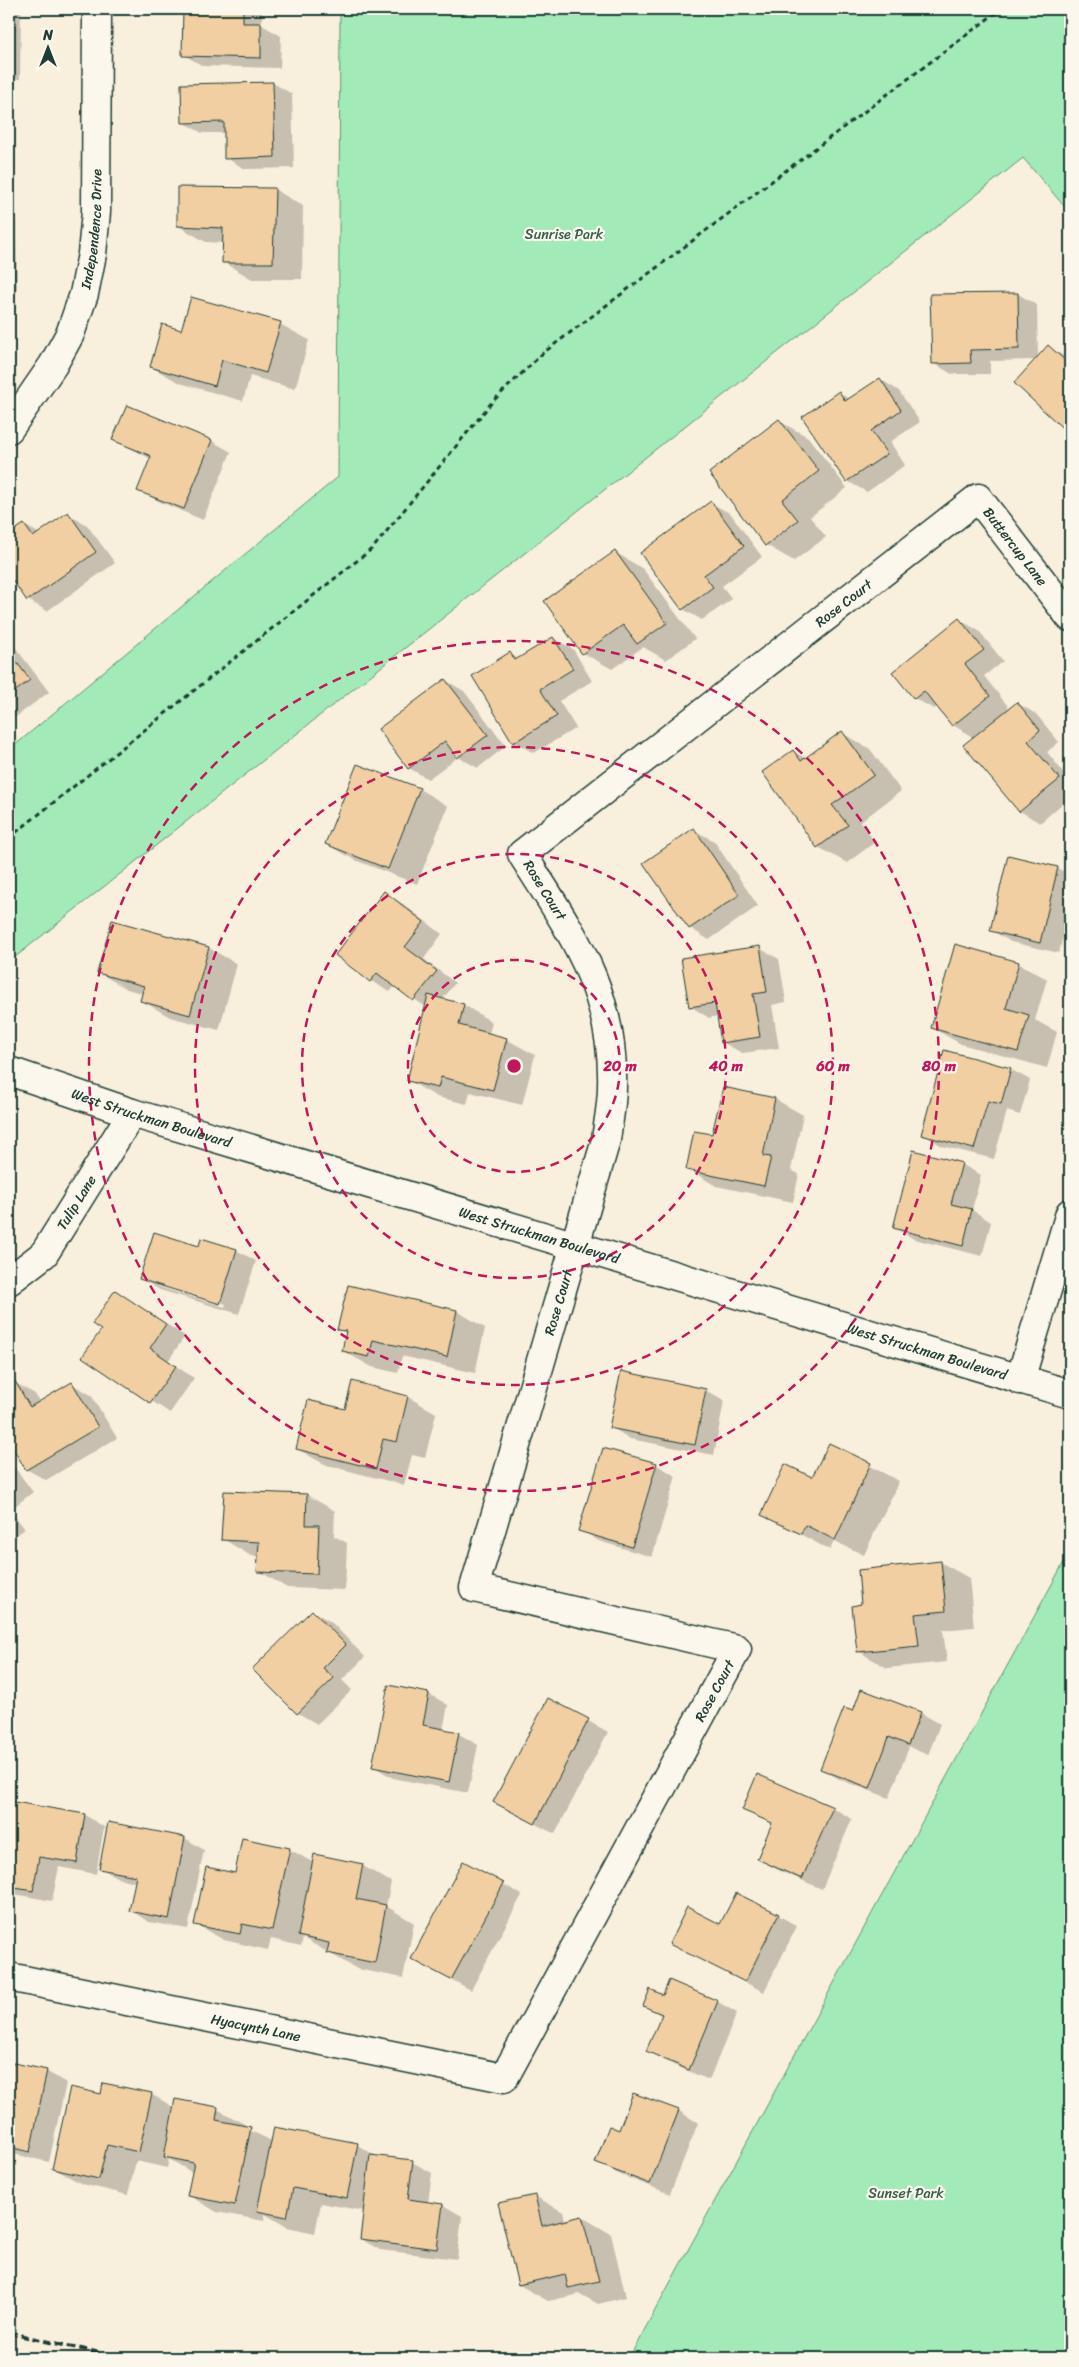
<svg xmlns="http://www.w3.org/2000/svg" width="1079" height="2367" viewBox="0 0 1079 2367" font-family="Sriracha,sans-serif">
<rect width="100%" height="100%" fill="#f9efdd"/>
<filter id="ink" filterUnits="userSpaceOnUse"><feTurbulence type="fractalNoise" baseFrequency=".02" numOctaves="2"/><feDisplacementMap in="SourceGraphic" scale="10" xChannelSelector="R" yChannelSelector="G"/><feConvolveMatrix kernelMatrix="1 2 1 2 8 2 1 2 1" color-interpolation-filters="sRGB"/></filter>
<g filter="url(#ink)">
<g fill="#a2eab8" stroke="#609476">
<polygon points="340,9 1070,9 1070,213 1023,158 9,962 9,750 338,477"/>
<polygon points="1070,1551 1070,2358 629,2358"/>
</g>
<g fill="#0003" fill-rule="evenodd">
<polygon points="9,9 21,9 20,79 9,79"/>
<polygon points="185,9 262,9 262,25 281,36 280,68 203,66 184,55"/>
<polygon points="273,83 292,94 294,168 245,169 226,158 225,133 202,133 183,122"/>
<polygon points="274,189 303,206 302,279 252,279 223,262 224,243 206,242 178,226"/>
<polygon points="9,218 16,222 17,292 9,292"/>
<polygon points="1018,294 1037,305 1038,358 1049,347 1070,360 1070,433 1015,383 1037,360 990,361 990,374 952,374 933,363"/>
<polygon points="280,324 309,340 295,389 250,376 243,401 180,383 151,367 182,332"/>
<polygon points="880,379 899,391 920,422 890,442 905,465 867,492 847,481 839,393 850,399"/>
<polygon points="779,421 808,437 847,488 810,517 826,537 794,561 766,545"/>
<polygon points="114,440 212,441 231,452 203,520 158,501 138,490 151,459"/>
<polygon points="711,503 731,514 762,557 722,586 732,599 702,620 683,609"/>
<polygon points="68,514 87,525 115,563 47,611 28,600 9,573 9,536 24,525 40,534"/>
<polygon points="615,552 643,569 695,639 666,660 643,647 612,669 583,653"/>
<polygon points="960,620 979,631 1003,661 984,676 1010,709 1017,703 1036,714 1059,742 1047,752 1070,781 1070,797 1040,823 1020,811 965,745 974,738 953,725 938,706 934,709 914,698"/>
<polygon points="553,638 573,649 592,681 559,701 576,728 534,753 514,742 510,654 519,659"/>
<polygon points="9,639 49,692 9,722"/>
<polygon points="445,680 464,691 506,746 478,768 458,757 428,779 409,768"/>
<polygon points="842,733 870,749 901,791 860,822 875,842 847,863 818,847 793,751 806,759"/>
<polygon points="419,789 448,806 417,884 355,860 326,844"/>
<polygon points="694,830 714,841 758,906 709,940 690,928"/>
<polygon points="1057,868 1070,875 1070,906 1059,953 1011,942 991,930"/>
<polygon points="384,893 403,904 442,934 424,959 455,983 442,1000 464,1005 492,1022 489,1034 506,1039 535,1055 522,1105 470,1092 467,1104 437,1097 408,1080 426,1007 395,986 390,992 371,981 336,955"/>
<polygon points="209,948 237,964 219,1030 170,1017 142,1001 144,994 127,989 99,973"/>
<polygon points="759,948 779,959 786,1002 772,1005 779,1048 742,1053 722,1042 718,1016 709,1018 690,1006"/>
<polygon points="1018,963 1047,979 1035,1020 1057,1032 1047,1068 961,1044 932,1028"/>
<polygon points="1010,1069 1030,1080 1020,1115 1007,1111 994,1159 942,1146 922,1134"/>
<polygon points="775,1099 803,1115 791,1170 799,1174 793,1202 716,1186 688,1169 713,1136"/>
<polygon points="961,1164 981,1175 972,1210 991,1222 982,1256 914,1239 894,1228"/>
<path d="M199 1247 236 1250 256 1261 239 1314 160 1290 140 1278ZM159 1284 226 1304 225 1307 159 1287Z"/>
<polygon points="349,1286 457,1311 485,1328 475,1373 402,1356 398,1373 372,1367 343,1351 347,1334 339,1329"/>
<polygon points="116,1292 185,1336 168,1361 194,1378 170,1413 84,1357 103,1329"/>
<polygon points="15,1383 35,1394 40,1403 72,1384 91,1395 117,1438 46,1480 26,1469 9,1440 9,1387"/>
<polygon points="705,1390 724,1401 714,1455 630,1439 611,1427"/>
<polygon points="408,1397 436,1413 425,1458 412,1455 404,1485 326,1465 297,1449 346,1411"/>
<polygon points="829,1445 899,1481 864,1555 834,1541 830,1550 762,1514 813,1479"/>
<polygon points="604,1449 657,1465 676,1476 652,1557 599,1541 580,1530"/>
<polygon points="9,1460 33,1492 10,1510 25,1529 9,1540"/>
<polygon points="307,1495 335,1511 334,1536 347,1543 345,1590 287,1588 259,1571 259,1556 251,1556 223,1539"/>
<polygon points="940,1562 969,1578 974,1627 943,1630 947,1662 887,1668 858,1651 863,1605"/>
<polygon points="312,1611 331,1622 365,1657 342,1680 352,1690 317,1724 298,1713"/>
<polygon points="429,1694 448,1705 443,1730 459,1734 478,1745 468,1793 393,1778 373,1766"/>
<polygon points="548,1699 608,1732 555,1834 514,1813"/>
<polygon points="854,1713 921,1713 940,1724 928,1755 909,1747 889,1798 841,1780 821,1769"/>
<polygon points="9,1802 85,1815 104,1827 96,1874 59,1867 52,1901 14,1894 9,1892"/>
<polygon points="833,1808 852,1819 822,1889 778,1870 758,1859 773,1824 744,1809"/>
<polygon points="109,1823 185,1838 204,1850 188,1929 149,1922 130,1910 136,1882 120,1879 100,1868"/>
<polygon points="289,1849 314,1863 363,1866 391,1882 386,1906 414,1923 403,1978 357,1969 303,1938 301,1946 271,1939 268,1950 224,1940 195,1924 236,1875"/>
<polygon points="503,1884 522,1895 471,1990 432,1969"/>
<polygon points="778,1915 797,1926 764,1992 671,1944 721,1926"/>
<polygon points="670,1982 718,2002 737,2013 709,2080 667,2062 648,2051 662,2016 645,2005 664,1997"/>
<polygon points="9,2064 46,2071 66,2083 49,2162 9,2153"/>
<polygon points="151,2094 175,2108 217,2109 246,2125 245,2128 272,2141 357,2145 380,2158 412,2162 432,2173 428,2203 443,2205 462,2216 457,2259 380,2250 361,2239 364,2211 321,2203 315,2233 287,2227 265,2214 264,2221 217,2212 188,2195 193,2173 169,2159 167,2168 136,2161 128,2195 82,2184 53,2168 102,2096"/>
<polygon points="634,2095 679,2111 698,2123 670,2194 616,2173 597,2162 620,2132"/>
<polygon points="535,2196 563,2212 565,2221 582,2217 611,2234 626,2297 598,2304 580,2294 548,2301 519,2285"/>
</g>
<g fill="#f2cfa3" stroke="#1f3d34">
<polygon points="183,9 243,9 243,23 261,23 261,58 182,56"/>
<polygon points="273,82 275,157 224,159 224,122 182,123 181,84"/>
<polygon points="177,187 275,188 273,263 222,263 223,228 177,226"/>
<polygon points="1018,293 1019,349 970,350 971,363 932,364 930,294"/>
<polygon points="191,297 281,322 266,373 222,360 215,386 150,367 162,324 181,330"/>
<polygon points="1048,345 1070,365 1070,435 1014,383"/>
<polygon points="880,378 901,410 871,431 887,454 846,482 802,417 839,391 845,401"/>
<polygon points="127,405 212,440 184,509 137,491 151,456 112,440"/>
<polygon points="779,419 819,471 782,500 798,520 765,546 709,473"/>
<polygon points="711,501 744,546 704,575 713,587 682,610 640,553"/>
<polygon points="68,512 96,552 27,601 9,575 9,534 24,524 33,537"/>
<polygon points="615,551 667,623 637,644 623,625 582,654 544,601"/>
<polygon points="959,618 984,650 965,664 990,696 952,726 924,691 914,699 892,672"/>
<polygon points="553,637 573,669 540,689 557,716 513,743 472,676 510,652 515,660"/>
<polygon points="9,652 30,680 9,696"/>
<polygon points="445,679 488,735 457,758 445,741 408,769 378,729"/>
<polygon points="1017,702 1040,730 1028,741 1060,779 1019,812 963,745"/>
<polygon points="842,731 874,775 832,805 848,825 817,848 762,772 793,750 801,761"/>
<polygon points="357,764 420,788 388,869 325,844"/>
<polygon points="694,828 739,895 689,929 643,863"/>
<polygon points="1008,855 1058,867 1040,943 990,931"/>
<polygon points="384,891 424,922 405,947 437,971 413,1001 377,973 370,982 335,955"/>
<polygon points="112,920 209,947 190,1015 140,1001 144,986 97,973"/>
<polygon points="955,944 1019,962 1006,1008 1029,1015 1018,1052 931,1028"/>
<polygon points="760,946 767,992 753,994 760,1037 721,1043 715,1003 689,1007 681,958"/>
<polygon points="428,995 464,1004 459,1025 507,1038 493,1090 441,1077 438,1088 407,1081"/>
<polygon points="944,1050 1011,1068 1001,1104 988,1101 974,1149 921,1135"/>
<polygon points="723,1087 775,1098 763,1156 771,1157 764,1186 686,1170 694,1131 712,1134"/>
<polygon points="913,1150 962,1163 951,1204 972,1209 963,1246 893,1228"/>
<polygon points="154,1232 199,1246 201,1238 237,1249 220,1304 139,1279"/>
<polygon points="348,1285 457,1310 447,1357 373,1340 369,1357 342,1351 346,1331 337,1330"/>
<polygon points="115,1290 166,1324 150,1348 176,1366 150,1403 82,1357 101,1330 92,1324"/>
<polygon points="621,1371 706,1389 695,1445 609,1428"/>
<polygon points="15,1381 30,1407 72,1382 98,1427 26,1470 9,1442 9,1385"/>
<polygon points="352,1381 408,1396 397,1442 383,1439 376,1469 296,1449 308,1400 345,1409"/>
<polygon points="829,1443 871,1463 835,1540 805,1525 801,1534 761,1515 785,1464 812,1477"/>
<polygon points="603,1448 657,1463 632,1547 578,1531"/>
<polygon points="224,1491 307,1494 306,1525 319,1525 317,1574 257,1572 259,1542 221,1540"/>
<polygon points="941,1561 946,1611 915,1614 919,1646 857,1652 852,1606 861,1604 858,1570"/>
<polygon points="312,1610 346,1645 323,1668 334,1678 297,1714 252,1669"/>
<polygon points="388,1685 429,1693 423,1725 459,1732 449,1782 372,1767"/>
<polygon points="861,1689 921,1712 908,1745 889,1737 870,1788 820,1769 844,1708 853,1711"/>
<polygon points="548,1698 589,1719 535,1824 493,1802"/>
<polygon points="757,1774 833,1807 802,1879 757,1859 772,1823 742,1810"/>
<polygon points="9,1801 85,1814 77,1863 39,1857 33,1891 9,1887"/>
<polygon points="108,1822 185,1837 169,1919 129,1911 136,1876 99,1869"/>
<polygon points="242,1838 290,1848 272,1930 242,1924 240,1934 194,1925 206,1867 235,1873"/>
<polygon points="314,1854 363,1864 356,1899 386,1905 375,1963 327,1953 329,1943 298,1936"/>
<polygon points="463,1861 504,1883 451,1980 411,1959"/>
<polygon points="736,1893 779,1914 745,1982 669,1944 687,1907 720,1924"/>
<polygon points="669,1980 718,2001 689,2070 646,2051 662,2014 643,2006 650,1989 663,1995"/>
<polygon points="9,2062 47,2070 30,2152 9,2147"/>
<polygon points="103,2083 152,2093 139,2152 107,2145 99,2179 52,2169 70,2087 101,2094"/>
<polygon points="633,2093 679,2110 650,2184 595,2163 609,2126 619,2130"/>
<polygon points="175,2099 218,2107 216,2120 251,2127 235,2205 187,2196 194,2163 164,2157"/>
<polygon points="274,2127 358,2143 347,2198 293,2188 287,2217 257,2211"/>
<polygon points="370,2155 413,2160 408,2199 443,2204 437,2249 360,2239"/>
<polygon points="535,2195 542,2226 582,2216 599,2281 568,2288 565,2274 518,2285 498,2203"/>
</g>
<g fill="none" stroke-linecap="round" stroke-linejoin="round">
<defs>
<g id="minor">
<path id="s1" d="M9 429 53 365 70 334 84 294 92 254 96 212 97 9"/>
<path id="s2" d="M9 1071 132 1113 1070 1394"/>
<path id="s3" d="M9 1281 44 1254 132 1113"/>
<polyline points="1020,1380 1070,1213"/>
<path id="s4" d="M9 1977 504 2078 737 1649 474 1588 606 1140C608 1123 612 1105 612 1087 615 991 571 932 522 854L978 498 1070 617"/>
</g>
</defs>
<use href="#minor" stroke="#1f3d34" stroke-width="31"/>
<polyline stroke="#1f3d34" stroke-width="3" stroke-dasharray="5 4" stroke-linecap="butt" points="9,838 373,548 493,401 543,353 1001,9"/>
<use href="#minor" stroke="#fbf7ec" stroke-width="28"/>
<polyline stroke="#1f3d34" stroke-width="4" stroke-dasharray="8 4" stroke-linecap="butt" points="9,2333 123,2358"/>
</g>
</g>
<g fill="none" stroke="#c2185b" stroke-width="2.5" stroke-dasharray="9 6">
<circle cx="514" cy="1066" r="106"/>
<circle cx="514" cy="1066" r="212"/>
<circle cx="514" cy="1066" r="319"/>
<circle cx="514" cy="1066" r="425"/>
</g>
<g text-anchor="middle" stroke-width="4.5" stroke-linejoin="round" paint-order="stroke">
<g font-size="14" fill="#1f3d34" stroke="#fbf7ec">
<text dy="5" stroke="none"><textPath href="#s1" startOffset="221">Independence Drive</textPath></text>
<text dy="5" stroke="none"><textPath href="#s4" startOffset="2678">Buttercup Lane</textPath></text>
<text dy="5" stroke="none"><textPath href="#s4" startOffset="2446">Rose Court</textPath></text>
<text transform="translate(545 890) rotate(58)" y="5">Rose Court</text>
<text dy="5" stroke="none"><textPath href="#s2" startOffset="150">West Struckman Boulevard</textPath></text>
<text dy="5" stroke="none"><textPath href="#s3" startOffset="105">Tulip Lane</textPath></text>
<text dy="5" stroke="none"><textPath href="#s2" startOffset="555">West Struckman Boulevard</textPath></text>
<text dy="5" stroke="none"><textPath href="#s4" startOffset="1561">Rose Court</textPath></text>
<text dy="5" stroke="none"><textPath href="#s2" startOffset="960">West Struckman Boulevard</textPath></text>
<text dy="5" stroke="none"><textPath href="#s4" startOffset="946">Rose Court</textPath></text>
<text dy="5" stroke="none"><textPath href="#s4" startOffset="252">Hyacynth Lane</textPath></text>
</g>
<g font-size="14" fill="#39604e" stroke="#fbf7ec">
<text x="564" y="239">Sunrise Park</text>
<text x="906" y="2198">Sunset Park</text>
</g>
</g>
<circle cx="514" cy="1066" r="8" fill="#c2185b" stroke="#fbf7ec" stroke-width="2.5"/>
<g font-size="15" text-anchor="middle" font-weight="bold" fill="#c2185b" stroke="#fbf7ec" stroke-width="4.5" stroke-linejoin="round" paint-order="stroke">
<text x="620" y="1071">20 m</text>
<text x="726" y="1071">40 m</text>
<text x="833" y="1071">60 m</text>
<text x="939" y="1071">80 m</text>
</g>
<rect width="1079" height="2367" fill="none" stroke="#fbf7ec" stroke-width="30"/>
<rect x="15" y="15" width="1049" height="2337" fill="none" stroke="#1f3d34" stroke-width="2" filter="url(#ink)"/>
<g transform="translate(48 48)" stroke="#fbf7ec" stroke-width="4" paint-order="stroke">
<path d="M0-4L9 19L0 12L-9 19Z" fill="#1f3d34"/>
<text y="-8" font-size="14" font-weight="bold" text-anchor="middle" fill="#1f3d34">N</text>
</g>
</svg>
